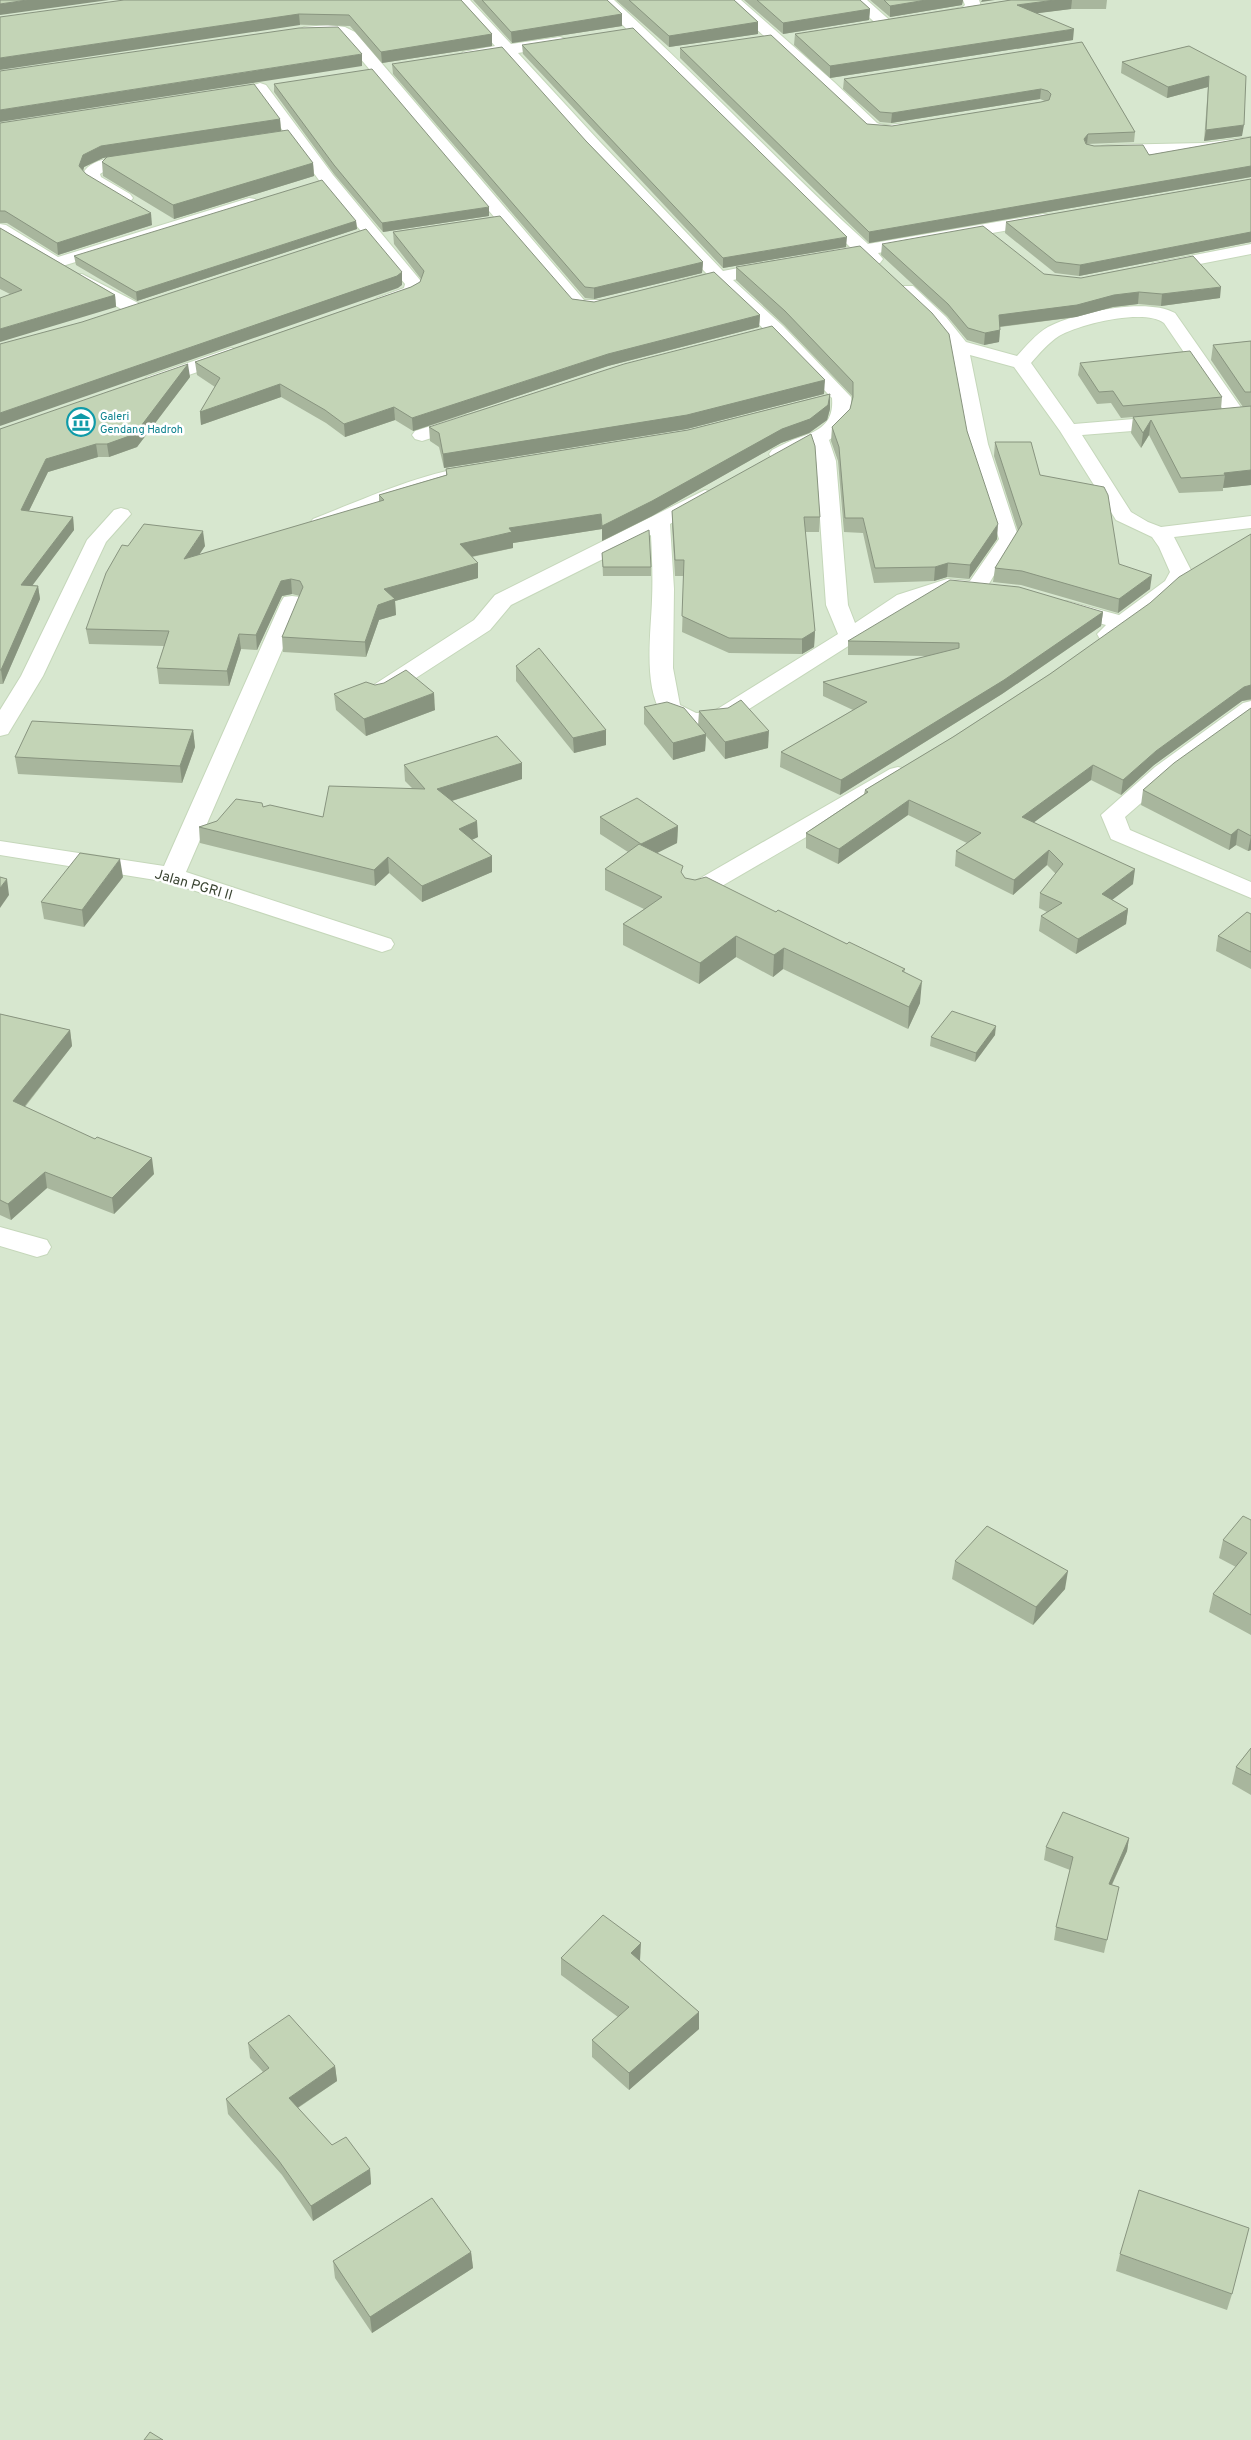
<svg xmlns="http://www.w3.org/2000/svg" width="1251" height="2440" viewBox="0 0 1251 2440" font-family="Overpass,sans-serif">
<rect width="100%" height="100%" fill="#e7f3e1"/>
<rect fill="#d7e7cf" x="0" y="0" width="1251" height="2440"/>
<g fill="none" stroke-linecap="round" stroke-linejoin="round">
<defs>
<g id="minor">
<path d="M454 0H470L511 44 560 37 566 39 568 42 566 45 518 53 600 142 723 271 774 261 780 262 783 266 780 270 733 280 783 326 851 397C853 417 846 429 829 440L836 461 848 605 855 623 897 595 947 579 970 581 999 539 968 444 950 347 932 325 898 290 901 286H913L946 317 966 342 1017 356C1026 346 1036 334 1048 327 1076 312 1147 297 1175 313L1247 416 1244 420 1237 422 1230 420 1164 323C1145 308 1079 324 1059 336 1048 343 1039 354 1031 363L1074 424 1170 416 1177 418 1180 422 1177 426 1170 428 1082 435 1131 512 1148 522 1161 527 1251 516V528L1174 537 1192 572 1179 589 1116 639 1108 640 1100 639 1097 634 1106 625 1059 612 1056 607 1059 602 1067 601 1119 615 1165 581 1170 572 1159 547 1152 537 1116 520 1060 431 1014 367 970 355 988 444 1019 539 999 567 984 592 977 594 949 592 913 605 727 723C702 729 684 726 662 714 643 686 651 632 652 600 653 578 652 556 651 535L511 605 490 630 385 698 377 700 369 698 366 693 369 688 474 620 495 595 705 490 712 492 715 496 712 500 670 524 674 589 673 668 680 705 696 713H711L838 634 826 605 816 461 812 448 786 458 779 460 772 458 769 454 772 450C782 445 791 440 801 437 821 430 834 422 832 398L769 334 716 284 682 290 676 289 673 285 676 281 707 274 588 150 503 55 469 60 463 58 461 55 463 52 495 46Z"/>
<path d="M597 0H614C701 79 781 165 868 244L1043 214 1049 215 1052 219 1049 223 1043 224 878 253 883 259 880 263C871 265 867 262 860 256L829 261 823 260 820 256 823 252 850 247Z"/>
<path d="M724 0H741L834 82 877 123C887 128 898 122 909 124L911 128 909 132 879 136 865 131 822 88Z"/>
<polygon points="850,0 867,0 895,25 893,28 881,28"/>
<path d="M963 0H979L981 6C971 19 953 18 938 21L930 16 933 13 963 7 965 5Z"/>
<path d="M328 25 345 27 355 32 584 300H612L615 304 612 308 594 313 572 309 343 38C330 29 304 43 296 32L304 27Z"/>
<polygon points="260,83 266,85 333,175 420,280 423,284 418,295 389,306 377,306 374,302 377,298 404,288 405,284 321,183 254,91 252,88 254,85"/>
<polygon points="1251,137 1251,147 1203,153 1108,155 1102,154 1100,150 1102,146 1108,145 1203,143"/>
<path d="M140 154 146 155 148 159 146 163 108 169 100 174 101 177 130 194 133 198 130 202C116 205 91 189 82 177 87 156 123 157 140 154Z"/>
<polygon points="249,198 255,199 258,203 255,207 56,268 50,267 0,237 0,224 6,225 58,257"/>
<polygon points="1251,244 1251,254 1159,272 1153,271 1150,267 1153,263 1159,262"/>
<polygon points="82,274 142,305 144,309 142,313 128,313 76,283 73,279 76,275"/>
<polygon points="231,348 238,350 240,354 238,358 154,387 147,385 144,381 147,377"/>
<polygon points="465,415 472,417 475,421 472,425 422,441 415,439 412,435 415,431"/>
<path d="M483 464 490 466 493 470 490 474 427 488 327 527 320 529 313 527 310 523 313 519C369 497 423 472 483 464Z"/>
<polygon points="121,508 128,510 131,514 106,542 43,676 8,734 0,736 0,710 21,676 87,540 114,510"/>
<polygon points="292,596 300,597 303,602 186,872 391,939 394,944 391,949 382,952 373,949 168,882 0,855 0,841 164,866 281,602 284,597"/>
<polygon points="1251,701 1251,719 1171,777 1125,817 1130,830 1251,882 1251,898 1111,839 1101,815 1155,767 1243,703"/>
<polygon points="898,767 906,769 910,774 906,779 703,897 694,899 685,897 682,892 685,887 890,769"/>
<polygon points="0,1227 47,1240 51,1247 47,1254 37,1257 0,1246"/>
</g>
</defs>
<use href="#minor" stroke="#c5d7ba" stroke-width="2"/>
<use href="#minor" fill="#fff" fill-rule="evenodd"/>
</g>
<g fill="#a8b69d">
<polygon points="461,0 492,34 492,46 382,63 350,26 0,17"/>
<polygon points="473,0 607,0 622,14 622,26 512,43"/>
<polygon points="616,0 734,0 758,22 758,34 669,47"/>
<polygon points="744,0 860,0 870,9 869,20 783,34"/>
<polygon points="870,0 963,0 962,5 890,17"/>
<polygon points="1011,0 1107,0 1106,9 1071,9 1037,13 1073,40 830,78 794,45 795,34"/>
<polygon points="1082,42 1135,132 1134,142 1087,144 1094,146 1149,155 1251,137 1251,177 869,243 680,58 680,48 867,124 892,126 1041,102 1045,101 1040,99 891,123 880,122 843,89 844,79"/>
<polygon points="522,45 846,247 723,268 523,54"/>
<polygon points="1189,46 1242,136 1204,141 1208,87 1167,98 1121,73 1122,62"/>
<polygon points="392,64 586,141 703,262 702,273 594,299 585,298 393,74"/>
<polygon points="274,84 489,216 383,232 334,174 274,92"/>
<polygon points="280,119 281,131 313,163 314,176 174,219 103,176 102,162 107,157 103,158 84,167 83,171 86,174 152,225 58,255 7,223 0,223 0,123"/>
<polygon points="1251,179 1251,242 1079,276 1055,273 1005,233 1006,222"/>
<polygon points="356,221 357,229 137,301 76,265 74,256"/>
<polygon points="0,228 115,295 116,307 10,294 0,289"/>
<polygon points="393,232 572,299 594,302 760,315 759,327 608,366 413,431 395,420 345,437 326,423 281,397 201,425 200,412 215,387 197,375 195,362 411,287 420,282 421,279 394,244"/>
<polygon points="882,244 1044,274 1220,298 1161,306 1138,304 1113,307 1076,317 1000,327 999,342 984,345 967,340 947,316 881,255"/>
<polygon points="736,267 967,431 997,539 969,579 947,577 934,581 874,583 863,533 844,532 838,461 831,441 832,427 850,409 852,400 852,396 784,325 736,280"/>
<polygon points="1251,341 1251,485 1223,488 1223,491 1179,493 1149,435 1141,448 1131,433 1133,417 1189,412 1121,418 1111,403 1097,404 1078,375 1080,363 1222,397 1221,409 1243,407 1211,360 1213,345"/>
<polygon points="190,377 137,447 109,457 98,457 48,472 29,511 73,517 74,530 32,585 38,586 40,599 3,684 0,684 0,429"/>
<polygon points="824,394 687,429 444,468 439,447 430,441 429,427"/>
<polygon points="830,394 830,409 827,420 809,433 781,443 652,516 602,541 602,529 513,543 513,548 472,557 478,563 478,578 395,601 396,615 379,620 366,657 283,652 282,637 300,596 292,594 282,596 257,650 241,649 229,686 159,684 157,668 164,646 89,644 86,629 128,546 205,546 199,555 379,502 379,495 446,475 446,469 688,430"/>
<polygon points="995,442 1040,475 1119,564 1150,589 1118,613 1021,585 993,582 995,568 1018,531 994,456"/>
<polygon points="672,511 820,517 819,532 805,532 815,631 814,647 802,654 729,653 682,632 684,576 675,576 672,526"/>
<polygon points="1251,534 1251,700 1242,701 1154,765 1121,795 1091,780 1034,822 1133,884 1112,900 1128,909 1126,924 1076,954 1039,931 1041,916 1047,912 1039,908 1040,893 1056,874 1047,865 1013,895 955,866 956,851 967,843 908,815 838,864 806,848 806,833 864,794 865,790 953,737 1050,674"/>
<polygon points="602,553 651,567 651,576 603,576"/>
<polygon points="1103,612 1101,626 1002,694 840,795 780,767 781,752 853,710 823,696 823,682 927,656 848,655 848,641"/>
<polygon points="516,666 606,745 574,753 516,681"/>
<polygon points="375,685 435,710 366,736 336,710 334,694"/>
<polygon points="644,707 698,726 699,711 768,748 725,759 706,736 705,751 673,760 644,724"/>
<polygon points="1251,708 1251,850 1248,851 1236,845 1229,850 1141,805 1143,790"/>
<polygon points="193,730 195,747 182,783 18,774 15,757"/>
<polygon points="522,763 522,779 452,801 478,837 472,840 492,856 492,872 422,902 389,873 375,886 200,843 199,827 263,807 323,817 412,788 405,781 404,765"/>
<polygon points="600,817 678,826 677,843 657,853 683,875 685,878 776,912 847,944 905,969 904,973 920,1003 908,1029 783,969 773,977 736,957 699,984 623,945 623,924 644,909 605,890 605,869 628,852 600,834"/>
<polygon points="123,877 84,927 44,919 41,902"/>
<polygon points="1251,914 1251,969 1216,951 1218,936"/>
<polygon points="0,1014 70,1030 72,1046 25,1107 154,1174 114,1214 47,1188 11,1220 0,1215"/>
<polygon points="995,1035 975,1062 930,1046 931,1037"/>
<polygon points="1251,1520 1251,1635 1209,1612 1213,1594 1236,1567 1219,1558 1223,1540"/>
<polygon points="955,1561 1065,1589 1033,1625 952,1579"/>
<polygon points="1251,1748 1251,1795 1232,1784 1236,1767"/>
<polygon points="1129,1838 1127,1851 1112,1885 1116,1900 1104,1953 1054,1940 1056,1927 1070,1870 1044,1860 1046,1847"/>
<polygon points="561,1958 640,1960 640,1961 699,2012 699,2029 629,2090 592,2057 592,2040 618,2017 561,1975"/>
<polygon points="248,2043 335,2066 337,2081 298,2108 332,2145 370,2169 371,2184 313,2221 282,2175 228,2114 226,2099 263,2072 250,2058"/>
<polygon points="471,2252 473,2268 372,2333 335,2278 333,2261"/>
<polygon points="1120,2254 1232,2294 1227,2310 1116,2271"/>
</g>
<g fill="#88947f">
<polygon points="27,0 109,0 0,15 0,4"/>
<polygon points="926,0 963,0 962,5 890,17 890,6"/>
<polygon points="982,0 995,0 981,2"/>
<polygon points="1055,0 1072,0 1071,9 1016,16 1017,5"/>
<polygon points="870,9 869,20 783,34 783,23"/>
<polygon points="299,14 300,25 0,70 0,58"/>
<polygon points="622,14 622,26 512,43 511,32"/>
<polygon points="758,22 758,34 669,47 669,36"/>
<polygon points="1074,29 1073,40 830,78 830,66"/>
<polygon points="492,34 492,46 382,63 381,52"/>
<polygon points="362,54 362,66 0,122 0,110"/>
<polygon points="1209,76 1208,87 1167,98 1168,87"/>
<polygon points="1041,89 1040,99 891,123 892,113"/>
<polygon points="280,119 281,131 103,158 84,167 81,178 79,166 83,155 101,146"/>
<polygon points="1244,125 1242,136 1204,141 1206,130"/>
<polygon points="1088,134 1087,144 1084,139"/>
<polygon points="313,163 314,176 174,219 173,205"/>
<polygon points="1251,166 1251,177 869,243 869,232"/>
<polygon points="489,207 489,216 383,232 382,223"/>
<polygon points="151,213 152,225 58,255 57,243"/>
<polygon points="356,221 357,229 137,301 136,292"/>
<polygon points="1251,232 1251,242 1079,276 1080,265"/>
<polygon points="847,237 846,247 723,268 723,258"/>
<polygon points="703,262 702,273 594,299 594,288"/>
<polygon points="402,272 402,285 398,288 0,426 0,413"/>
<polygon points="1221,287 1220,298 1161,306 1162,294"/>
<polygon points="1139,292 1138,304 1113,307 1076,317 997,327 999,315 1114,295"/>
<polygon points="115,295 116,307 0,342 0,329"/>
<polygon points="760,315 759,327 608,366 413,431 412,418 608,354"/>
<polygon points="1000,330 999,342 984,345 985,333"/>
<polygon points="188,364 190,377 137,447 109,457 107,444"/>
<polygon points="825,380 824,394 687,429 444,468 443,454"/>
<polygon points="280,384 281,397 201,425 200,412"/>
<polygon points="830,394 830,409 827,420 809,433 781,443 652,516 602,541 602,526"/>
<polygon points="394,407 395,420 345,437 344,424"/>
<polygon points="1151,420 1149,435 1141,448 1143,433"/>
<polygon points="96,444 98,457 48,472 23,523 21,510 46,459"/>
<polygon points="1251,470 1251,485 1223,488 1225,475 1224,473"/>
<polygon points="601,514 602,529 513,543 513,548 460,559 460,544 509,528"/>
<polygon points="73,517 74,530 23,598 21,585"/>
<polygon points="998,524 997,539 969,579 970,565"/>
<polygon points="203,531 205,546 186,574 184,559"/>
<polygon points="478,563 478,578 395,601 396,615 379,620 366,657 365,642 384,589"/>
<polygon points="948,563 947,577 934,581 935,567"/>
<polygon points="1152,575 1150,589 1118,613 1119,599"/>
<polygon points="291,579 292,594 282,596 257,650 256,635 281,581"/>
<polygon points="38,586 40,599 3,684 1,670"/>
<polygon points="1103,612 1101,626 1002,694 840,795 841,780"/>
<polygon points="815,631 814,647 802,654 802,639"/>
<polygon points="239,634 241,649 229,686 227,671"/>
<polygon points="1251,685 1251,699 1242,701 1154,765 1121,795 1123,780 1156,751 1244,687"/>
<polygon points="434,693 435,710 366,736 364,719"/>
<polygon points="193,730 195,747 182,783 180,766"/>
<polygon points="606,730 606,745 574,753 573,738"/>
<polygon points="769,731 768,748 725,759 725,742"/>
<polygon points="706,734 705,751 673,760 673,743"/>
<polygon points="522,763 522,779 438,805 437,789"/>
<polygon points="1093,765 1091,780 1021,832 1022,817"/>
<polygon points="909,800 908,815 838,864 839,849"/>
<polygon points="477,821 478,837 460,845 459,829"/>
<polygon points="678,826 677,843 641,861 641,844"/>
<polygon points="1238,829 1236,845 1229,850 1231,835"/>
<polygon points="1251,836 1251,850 1248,851"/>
<polygon points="1049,850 1047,865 1013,895 1014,880"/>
<polygon points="492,856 492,872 422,902 422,886"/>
<polygon points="388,857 389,873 375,886 374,870"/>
<polygon points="120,859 123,877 84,927 82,910"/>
<polygon points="1135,869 1133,884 1100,909 1102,894"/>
<polygon points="7,879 9,895 0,908 0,888"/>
<polygon points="1128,909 1126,924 1076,954 1078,939"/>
<polygon points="736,936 736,957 699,984 700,963"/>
<polygon points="784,948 783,969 773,977 774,955"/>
<polygon points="922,981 920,1003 908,1029 909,1007"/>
<polygon points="996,1026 995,1035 975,1062 976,1053"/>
<polygon points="70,1030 72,1046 16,1117 13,1101"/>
<polygon points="152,1158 154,1174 114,1214 112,1198"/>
<polygon points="45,1172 47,1188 11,1220 8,1204"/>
<polygon points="1068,1571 1065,1589 1033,1625 1036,1607"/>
<polygon points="1129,1838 1127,1851 1106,1897 1109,1884"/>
<polygon points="641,1943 640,1960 630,1970 631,1953"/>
<polygon points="699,2012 699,2029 629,2090 629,2073"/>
<polygon points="335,2066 337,2081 291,2112 289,2098"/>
<polygon points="370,2169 371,2184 313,2221 311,2206"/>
<polygon points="471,2252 473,2268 372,2333 370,2317"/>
</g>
<g fill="#c3d4b6" stroke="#88947f">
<polygon points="0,0 27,0 0,4"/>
<polygon points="124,0 461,0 492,34 381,52 349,15 299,14 0,58 0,17"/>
<polygon points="482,0 607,0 622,14 511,32"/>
<polygon points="629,0 734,0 758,22 669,36"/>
<polygon points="757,0 860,0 870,9 783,23"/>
<polygon points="884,0 926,0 890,6"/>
<polygon points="1011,0 1055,0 1017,5 1074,29 830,66 795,34"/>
<polygon points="338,27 362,54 0,110 0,71 299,28"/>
<polygon points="633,28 847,237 723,258 522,45"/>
<polygon points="771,35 867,124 892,126 1041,102 1049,100 1051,94 1048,91 1041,89 892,113 880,112 844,79 1082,42 1135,132 1088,134 1084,139 1086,144 1094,146 1143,145 1149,155 1251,137 1251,166 869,232 680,48"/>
<polygon points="1189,46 1246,76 1244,125 1206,130 1209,76 1168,87 1122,62"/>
<polygon points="502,47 586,141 703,262 594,288 585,287 392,64"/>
<polygon points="372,69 489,207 382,223 334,165 274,84"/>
<polygon points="254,84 280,119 101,146 83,155 79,166 86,174 151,213 57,243 5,211 0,211 0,123"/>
<polygon points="288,130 313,163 173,205 102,162 107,157"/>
<polygon points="1251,179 1251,232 1080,265 1056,262 1006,222"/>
<polygon points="322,180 356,221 136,292 74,256"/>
<polygon points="500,216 572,299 594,302 714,272 760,315 608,354 412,418 394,407 344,424 325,410 280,384 200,412 220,378 195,362 411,287 420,282 424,271 393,232"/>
<polygon points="983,226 1044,274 1081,278 1193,256 1221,287 1162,294 1139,292 1114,295 1077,305 999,315 1000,330 985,333 968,328 948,304 882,244"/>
<polygon points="0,228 115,295 0,329 0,298 22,290 0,277"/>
<polygon points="366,229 402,272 397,276 0,413 0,344 82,322"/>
<polygon points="860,246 932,313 949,334 967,431 998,524 970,565 948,563 935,567 875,568 863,518 845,518 839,447 832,427 850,409 853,397 853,382 785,311 736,267"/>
<polygon points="772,326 825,380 687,415 443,454 439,433 429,427 624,364"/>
<polygon points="1251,341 1251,392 1245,392 1213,345"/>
<polygon points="1190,351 1222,397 1123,406 1113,391 1099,392 1080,363"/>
<polygon points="188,364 135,434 107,444 96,444 46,459 21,510 73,517 21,585 38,586 1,670 0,670 0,429"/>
<polygon points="830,394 828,405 810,419 782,429 652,501 602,526 601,514 509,528 512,532 460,544 478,563 384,589 395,599 378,605 365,642 282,637 303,587 300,581 291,579 281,581 256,635 239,634 227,671 157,668 169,631 86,629 106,573 122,545 128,546 144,524 203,531 184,559 384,500 379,495 447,475 446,469 688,430"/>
<polygon points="1251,406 1251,470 1224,473 1225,475 1181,478 1151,420 1143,433 1133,417"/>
<polygon points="811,434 815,446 820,517 804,517 815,631 802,639 729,638 682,616 684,560 675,560 672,511"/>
<polygon points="995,442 1031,442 1040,475 1104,487 1108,495 1119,564 1152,575 1119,599 1022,571 995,568 1022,524"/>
<polygon points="649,530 651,567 603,567 602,553"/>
<polygon points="1251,534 1251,685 1244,687 1156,751 1123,780 1093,765 1022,817 1135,869 1102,894 1128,909 1078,939 1041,916 1062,903 1040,893 1063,864 1049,850 1014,880 956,851 981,833 909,800 839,849 806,833 868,792 865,790 953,737 1050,674 1150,603 1179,577"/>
<polygon points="950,580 1019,587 1103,612 1004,680 841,780 781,752 867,702 823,682 959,648 959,643 848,641"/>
<polygon points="539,648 606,730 573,738 516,666"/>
<polygon points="406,670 434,693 364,719 334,694 366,682 375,685 384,683"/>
<polygon points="741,700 769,731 725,742 699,711 728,708"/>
<polygon points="667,702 684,708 706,734 673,743 644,707"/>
<polygon points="1251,708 1251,836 1238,829 1231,835 1143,790 1174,763"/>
<polygon points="32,721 193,730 180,766 15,757"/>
<polygon points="497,736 522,763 437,789 477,821 459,829 492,856 422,886 388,857 374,870 199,827 217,821 236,799 262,803 263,807 270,805 323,817 329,786 425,789 404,765"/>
<polygon points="637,798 678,826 641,844 600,817"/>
<polygon points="639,844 683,866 681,872 685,878 695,880 706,877 776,912 778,910 847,944 849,942 905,969 902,971 922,981 909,1007 784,948 774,955 736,936 700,963 623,924 662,897 605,869"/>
<polygon points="80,853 120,859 82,910 41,902"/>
<polygon points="0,877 7,879 0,888"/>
<polygon points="1247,912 1251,914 1251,952 1218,936"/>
<polygon points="952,1011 996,1026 976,1053 931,1037"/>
<polygon points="0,1014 70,1030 13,1101 95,1139 97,1137 152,1158 112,1198 45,1172 8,1204 0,1200"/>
<polygon points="1243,1516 1251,1520 1251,1615 1213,1594 1247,1553 1223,1540"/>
<polygon points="987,1526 1068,1571 1036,1607 955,1561"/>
<polygon points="1251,1748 1251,1775 1236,1767"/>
<polygon points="1063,1812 1129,1838 1109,1884 1119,1887 1107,1940 1056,1927 1073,1857 1046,1847"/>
<polygon points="603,1915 641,1943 631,1953 699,2012 629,2073 592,2040 629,2007 561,1958"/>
<polygon points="289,2015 335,2066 289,2098 332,2145 346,2137 370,2169 311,2206 279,2161 226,2099 269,2068 248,2043"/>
<polygon points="1139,2190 1249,2228 1232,2294 1120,2254"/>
<polygon points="432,2198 471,2252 370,2317 333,2261"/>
<polygon points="150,2432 163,2440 144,2440"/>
</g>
<defs>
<symbol id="museum-ring" viewBox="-11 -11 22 22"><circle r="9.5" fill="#fff" stroke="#0f9aa8" stroke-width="1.5"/><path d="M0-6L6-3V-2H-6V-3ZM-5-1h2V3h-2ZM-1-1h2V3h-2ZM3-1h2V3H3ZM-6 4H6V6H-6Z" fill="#0f9aa8"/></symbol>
</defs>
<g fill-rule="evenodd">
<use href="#museum-ring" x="65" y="406" width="32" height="32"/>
</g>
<g text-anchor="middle" stroke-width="5" stroke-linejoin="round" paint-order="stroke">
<g font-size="11" fill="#0d838f" stroke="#fff" text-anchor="start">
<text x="100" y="420">Galeri<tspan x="100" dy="13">Gendang Hadroh</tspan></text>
</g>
<g font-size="14" fill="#3a4432" stroke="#fff">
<text transform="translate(194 884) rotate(16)" y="5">Jalan PGRI II</text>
</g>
</g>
</svg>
